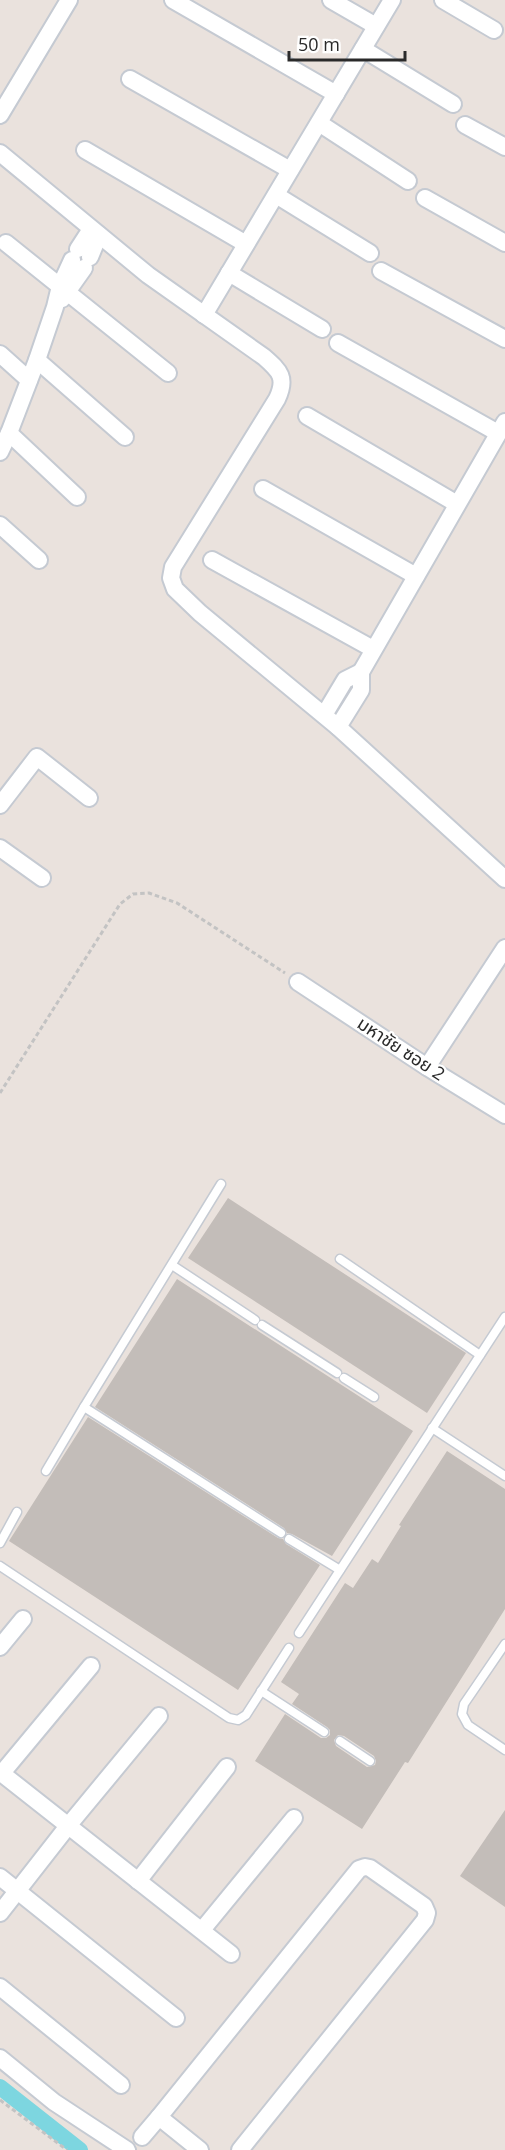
<svg xmlns="http://www.w3.org/2000/svg" width="505" height="2150" viewBox="0 0 505 2150" font-family="'Open Sans','Noto Sans Thai',sans-serif">
<rect width="100%" height="100%" fill="#eae2dd"/>
<g fill="none" stroke-linecap="round" stroke-linejoin="round">
<polyline stroke="#7dd6e0" stroke-width="16" points="0,2087 80,2150"/>
</g>
<g fill="#c3bdb9" fill-rule="evenodd">
<polygon points="228,1198 466,1353 427,1413 188,1258"/>
<polygon points="177,1279 413,1431 332,1556 292,1534 287,1533 284,1528 95,1407"/>
<polygon points="88,1417 278,1538 283,1539 286,1544 320,1565 238,1690 9,1541"/>
<path d="M447 1451 505 1489V1609L408 1763 405 1762 362 1829 255 1761 285 1714 321 1738H326L330 1735V1730L327 1727 292 1704 299 1694 281 1682 345 1583 353 1588 372 1559 378 1563 401 1526 399 1525ZM338 1735 344 1736 374 1756 376 1761 375 1765 367 1767 336 1746 334 1740Z"/>
<polygon points="505,1810 505,1907 460,1876"/>
</g>
<g fill="none" stroke-linecap="round" stroke-linejoin="round">
<defs>
<g id="service">
<polyline points="221,1184 84,1407 281,1533"/>
<polyline points="340,1259 480,1355"/>
<polyline points="172,1265 255,1320"/>
<polyline points="262,1325 337,1373"/>
<polyline points="344,1378 374,1397"/>
<polyline points="432,1428 505,1476"/>
<polyline points="46,1471 84,1407"/>
<polyline points="289,1539 340,1570"/>
<polyline points="0,1543 17,1512"/>
<polyline points="0,1566 229,1718 238,1720 246,1715 289,1648"/>
<polyline points="299,1633 505,1317"/>
<polyline points="505,1644 464,1704 462,1714 468,1725 505,1750"/>
<polyline points="261,1691 324,1732"/>
<polyline points="340,1741 370,1761"/>
</g>
<g id="minor">
<polyline points="173,0 336,94"/>
<polyline points="331,0 376,26"/>
<polyline points="443,0 494,30"/>
<polyline points="363,49 453,104"/>
<polyline points="130,79 290,170"/>
<polyline points="0,115 69,0"/>
<polyline points="319,123 408,181"/>
<polyline points="465,125 505,147"/>
<polyline points="85,150 246,244"/>
<path d="M0 153 148 275 264 357C280 371 287 378 277 399L173 567 171 578 175 589 200 613 338 727 505 879"/>
<polyline points="276,195 370,253"/>
<polyline points="425,198 505,243"/>
<polyline points="6,243 168,373"/>
<polyline points="78,249 91,229"/>
<polyline points="90,257 99,235"/>
<polyline points="381,271 505,339"/>
<polyline points="229,273 322,329"/>
<polyline points="62,299 84,268"/>
<polyline points="204,315 392,0"/>
<polyline points="338,343 498,433"/>
<polyline points="0,354 29,380"/>
<polyline points="37,360 125,437"/>
<polyline points="307,416 457,504"/>
<polyline points="9,433 77,497"/>
<polyline points="0,452 9,433 37,360 55,307 60,286 72,260"/>
<polyline points="263,489 416,576"/>
<polyline points="0,525 39,560"/>
<polyline points="212,560 373,649"/>
<polyline points="324,715 345,680 361,672"/>
<polyline points="338,727 361,690 361,672 505,422"/>
<polyline points="0,805 37,757 89,798"/>
<polyline points="0,848 42,878"/>
<polyline points="298,982 427,1067 505,1115"/>
<polyline points="427,1067 505,948"/>
<polyline points="0,1647 23,1619"/>
<polyline points="0,1772 231,1954"/>
<polyline points="2,1773 91,1666"/>
<polyline points="0,1877 176,2018"/>
<polyline points="138,1881 227,1767"/>
<polyline points="0,1913 68,1826 159,1716"/>
<polyline points="202,1930 294,1818"/>
<polyline points="0,1987 121,2085"/>
<polyline points="0,2058 54,2102 127,2150"/>
<polyline points="142,2137 159,2117"/>
<polyline points="200,2150 159,2117 359,1869 365,1867 370,1868 424,1906 427,1913 425,1920 240,2150"/>
</g>
</defs>
<use href="#service" stroke="#c5cad2" stroke-width="11"/>
<use href="#minor" stroke="#c5cad2" stroke-width="20"/>
<g stroke="#c3c3c3" stroke-width="3" stroke-dasharray="4.5 3" stroke-linecap="butt">
<polyline points="0,1093 120,904 133,894 149,893 177,903 285,973"/>
<polyline points="0,2100 67,2150"/>
</g>
<use href="#service" stroke="#fff" stroke-width="8"/>
<use href="#minor" stroke="#fff" stroke-width="16"/>
</g>
<g text-anchor="middle" stroke-width="4.5" stroke-linejoin="round" paint-order="stroke">
<g font-size="18" fill="#2a2a2a" stroke="#fff">
<text transform="translate(401 1049) rotate(33)" y="6">มหาชัย ซอย 2</text>
</g>
</g>
<path d="M289 51v9h116v-9" fill="none" stroke="#2a2a2a" stroke-width="3"/>
<text x="298" y="51" font-size="18" fill="#2a2a2a" stroke="#ffffff" stroke-width="4.5" paint-order="stroke">50 m</text>
</svg>
